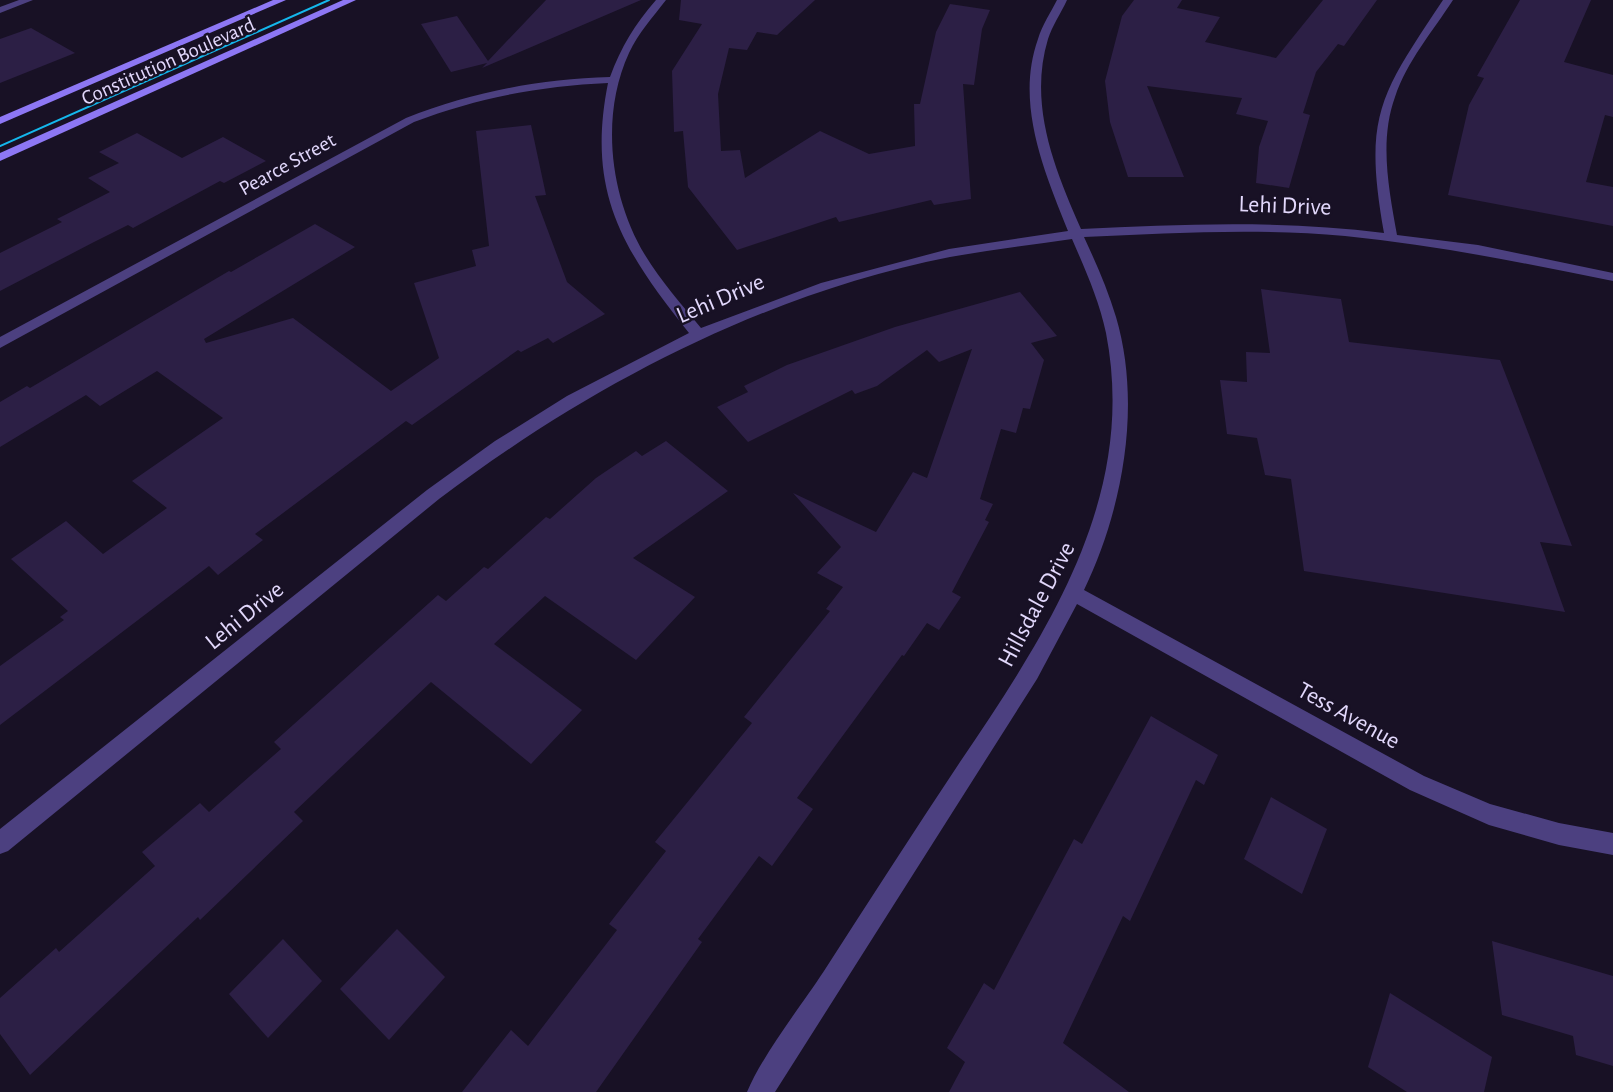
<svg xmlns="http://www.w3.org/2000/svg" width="1613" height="1092" viewBox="0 0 1613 1092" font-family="'Alegreya Sans',sans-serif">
<rect width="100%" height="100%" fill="#181125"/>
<g fill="#2c1f45">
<polygon points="546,0 641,0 482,68 487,63 451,72 421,24 457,16 488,61"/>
<polygon points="681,0 815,0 777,35 757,32 747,50 729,48 718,94 721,151 740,150 745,178 820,131 869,154 915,146 914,104 920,104 936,32 950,4 990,10 982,29 974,85 963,84 971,199 934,205 931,200 839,222 836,217 737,250 688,187 683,131 674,132 672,71 702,24 679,20"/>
<polygon points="1134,0 1182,0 1177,8 1220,17 1205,42 1276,58 1323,0 1377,0 1344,46 1338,44 1316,72 1303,113 1310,115 1289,188 1256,183 1259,147 1268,121 1236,114 1242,98 1147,86 1184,177 1128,177 1110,122 1105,81 1122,16"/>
<polygon points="1520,0 1591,0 1564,62 1613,75 1613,117 1605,115 1586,182 1613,187 1613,226 1448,195 1469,105 1484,78 1477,76"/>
<polygon points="31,28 75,53 0,83 0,39"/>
<polygon points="531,125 546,195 535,196 567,282 605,314 553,343 548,338 521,352 518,350 412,425 406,421 255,534 263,540 218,575 209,566 0,725 0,666 64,620 60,617 68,611 11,559 66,521 103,554 167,508 132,481 223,418 157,371 100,406 86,395 0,447 0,402 27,386 30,388 229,271 231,272 315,224 355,247 204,339 206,343 293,318 391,391 439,358 414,283 476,266 472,250 489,246 476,131"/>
<polygon points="137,133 182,158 223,137 266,161 224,183 220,181 133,228 128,225 94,242 0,291 0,253 62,222 57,219 110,192 88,178 119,163 99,152"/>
<polygon points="1261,289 1341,299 1349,342 1500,360 1572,546 1540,542 1565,612 1304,571 1291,479 1265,475 1257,438 1227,434 1220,380 1247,382 1246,352 1270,353"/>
<polygon points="1020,292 1057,336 1031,343 1044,360 1030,409 1023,408 1016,433 1001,429 980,499 993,504 985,520 989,522 952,592 961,597 939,630 927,623 904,656 902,655 797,798 813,809 772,866 759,856 698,939 702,942 596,1092 462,1092 511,1030 528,1046 617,930 609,924 666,851 655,842 752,723 744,717 830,611 826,609 843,587 817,573 841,547 793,493 876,532 913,472 927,478 972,349 939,362 927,350 877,386 855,394 852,390 748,442 717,407 748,392 744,386 787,365 895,327"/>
<polygon points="666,441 728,491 633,558 695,597 636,660 545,596 494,644 582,710 531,764 431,682 294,812 303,821 200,920 198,917 30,1075 0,1034 0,998 56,948 59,952 155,866 142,852 200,803 209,812 281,749 274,742 438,595 446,601 484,567 488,569 546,517 550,519 596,478 636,451 642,456"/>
<polygon points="1151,716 1218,755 1204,785 1196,780 1130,921 1123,916 1063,1043 1129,1092 949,1092 965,1062 947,1048 984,983 994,990 1074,839 1082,844"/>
<polygon points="1271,797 1327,829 1302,894 1244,859"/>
<polygon points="397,929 445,977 389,1040 340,989"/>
<polygon points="283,939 322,981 268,1038 229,994"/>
<polygon points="1492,941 1613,976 1613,1066 1576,1055 1573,1036 1502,1015"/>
<polygon points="1390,993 1492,1057 1484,1092 1407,1092 1368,1067"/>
</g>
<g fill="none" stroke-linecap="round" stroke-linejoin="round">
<g fill="#4c4080" fill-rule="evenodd">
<polygon points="19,0 33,0 0,13 0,7"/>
<path d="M656 0H666C653 17 638 33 629 53 600 116 610 197 645 255 661 281 682 305 701 328L821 283 949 249 1068 231C1044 171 1015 103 1038 39 1042 25 1051 12 1057 0H1067C1061 13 1052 26 1048 39 1028 105 1055 170 1081 229 1182 224 1283 220 1384 233 1363 115 1380 95 1443 0H1453C1433 31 1407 61 1395 97 1379 141 1389 190 1397 235L1478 245 1613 273V281C1524 263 1436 245 1345 236 1258 228 1171 233 1084 237 1096 263 1108 290 1116 317 1142 405 1123 509 1084 590L1424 776 1490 804 1559 823 1613 833V855L1559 845 1489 825 1410 790 1077 604 1037 679 775 1092H747C763 1054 801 1006 824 971 869 901 914 831 960 762 1047 633 1138 497 1106 333 1099 300 1085 269 1072 239 1031 245 990 250 950 257 764 294 590 385 439 499L8 851 0 854V829L427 490 495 441 567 396 689 333C623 250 586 193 608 83 540 86 477 98 414 122L0 348V337L406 118C472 92 539 79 610 77 621 47 635 24 656 0Z"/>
</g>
<g fill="#8d77f4" fill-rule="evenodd">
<polygon points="273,0 286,0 0,124 0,117"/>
<polygon points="343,0 356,0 0,161 0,153"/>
</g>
<polyline stroke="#14b7ec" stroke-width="2" points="0,146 329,0"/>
</g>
<g text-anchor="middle" stroke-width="5" stroke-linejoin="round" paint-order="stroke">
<g font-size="21" fill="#e2d8fc" stroke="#181125">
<text transform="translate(168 61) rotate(-24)" y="7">Constitution Boulevard</text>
<text transform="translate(287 164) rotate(-29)" y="7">Pearce Street</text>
</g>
<g font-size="24" fill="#e2d8fc" stroke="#181125">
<text transform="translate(1285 205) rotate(2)" y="8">Lehi Drive</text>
<text transform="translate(720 298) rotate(-23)" y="8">Lehi Drive</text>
<text transform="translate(1036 604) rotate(-62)" y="8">Hillsdale Drive</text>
<text transform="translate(244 615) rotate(-39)" y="8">Lehi Drive</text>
<text transform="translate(1349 715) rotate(29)" y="8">Tess Avenue</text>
</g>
</g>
</svg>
